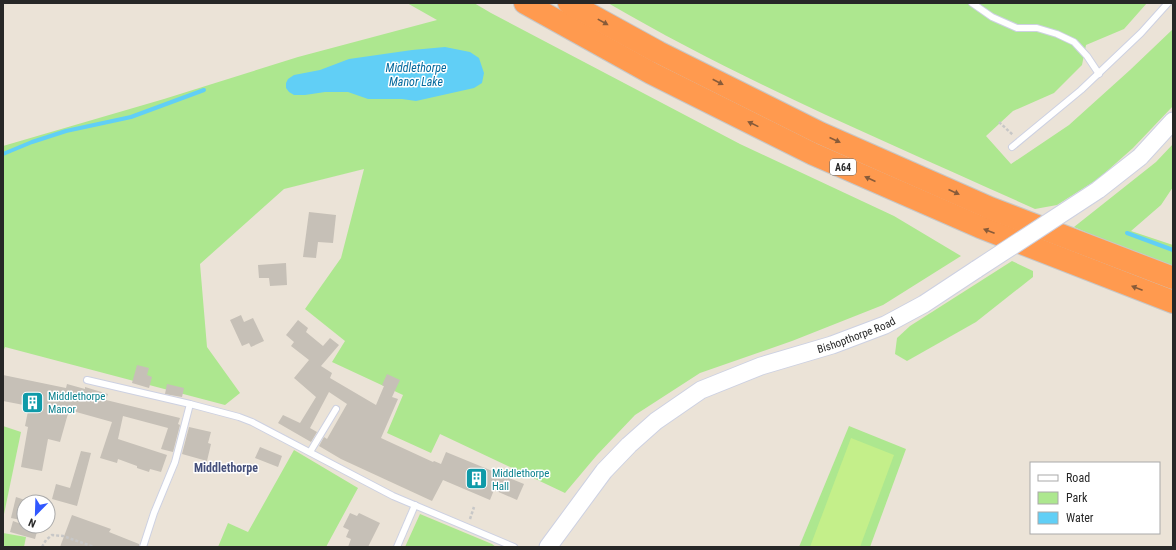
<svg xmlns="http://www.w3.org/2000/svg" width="1176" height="550" viewBox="0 0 1176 550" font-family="'Roboto Condensed',sans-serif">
<rect width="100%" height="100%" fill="#ebe3d7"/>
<g fill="#ade78f">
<polygon points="407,3 474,3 491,13 740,144 894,216 961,256 883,305 792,341 700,373 635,415 597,455 565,493 440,434 431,453 387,433 403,395 332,362 345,341 305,309 341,258 364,169 284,189 200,264 207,347 240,393 225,405 5,347 3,352 3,146 164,99 298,57 437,20"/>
<path d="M608 3H1147L1124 29 1086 45 1082 65 1054 93 1013 111 986 136 1011 164 1069 125 1130 70 1173 29V106L1133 148 1098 179 1057 205 1035 209C891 144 745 83 608 3Z"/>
<polygon points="1173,144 1173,187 1161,205 1131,231 1173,245 1173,266 1110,243 1074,227 1156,162"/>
<polygon points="1012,261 1033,271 1033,277 976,322 907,361 895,354 897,338 910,326"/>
<polygon points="3,426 21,432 3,519"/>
<polygon points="849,426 906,449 870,547 799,547"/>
<polygon points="294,450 358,488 326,547 218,547 228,523 248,532"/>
<polygon points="420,514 492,544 496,547 405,547"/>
<polygon points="3,533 26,537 24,547 3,547"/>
</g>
<polygon fill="#c4ef8a" points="851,438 894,455 860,547 810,547"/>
<polygon fill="#61cff6" points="445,47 470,52 479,58 484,73 482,83 474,88 416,101 402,99 368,99 348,92 325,92 305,95 294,95 289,92 286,88 286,83 288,79 294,75 320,70 349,59 412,50"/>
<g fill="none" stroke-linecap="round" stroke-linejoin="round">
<g stroke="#61cff6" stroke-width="4">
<polyline points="3,154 32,142 66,131 131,117 204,90"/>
<polyline points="1127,233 1173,250"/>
</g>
</g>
<g fill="#c6c0b7">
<polygon points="309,212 336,215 333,243 318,242 316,258 303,257"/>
<polygon points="286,263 287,285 270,286 269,278 259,278 258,265"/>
<polygon points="241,315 244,322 253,318 264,341 251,347 249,343 242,346 230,320"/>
<polygon points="298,320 308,328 306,332 323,346 330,338 339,345 321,366 332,373 330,378 376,405 384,386 382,385 387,374 400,380 392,397 398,399 381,438 433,462 434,461 441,464 446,452 524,484 517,500 494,490 490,500 443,480 432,501 341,459 319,446 324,437 327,439 347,404 329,392 310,428 317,432 311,442 278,423 283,415 300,423 316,397 294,378 309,360 291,346 294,342 286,335"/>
<polygon points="137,365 149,368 147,375 152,377 149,388 132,383"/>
<polygon points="3,375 66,388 67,384 85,389 85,387 108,394 106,400 180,418 178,424 180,425 173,452 161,449 168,428 123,416 118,439 167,455 161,472 150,469 149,472 137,468 137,466 118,459 117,463 100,458 112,422 69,410 60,442 48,439 42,471 21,467 28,427 25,426 29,406 3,401"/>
<polygon points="167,384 184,388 182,397 165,394"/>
<polygon points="189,427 211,432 208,443 211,444 207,461 182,454"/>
<polygon points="260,447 282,456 278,467 255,458"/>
<polygon points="81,451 91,453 77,506 52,499 56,484 70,488"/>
<polygon points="16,497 25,500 21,520 11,518"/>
<polygon points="350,513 357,516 359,513 380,523 368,547 348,547 351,539 346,537 349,530 343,527"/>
<polygon points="72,515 111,529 109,532 139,544 139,547 60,547"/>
<polygon points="13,521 24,525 24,526 38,528 35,539 10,532"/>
</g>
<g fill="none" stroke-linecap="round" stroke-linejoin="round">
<defs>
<g id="lane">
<polyline points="972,3 992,17 1017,28 1037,28 1057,34 1074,42 1087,56 1099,74"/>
<polyline points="1012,147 1081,90 1141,33 1168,3"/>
<polyline points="87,380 190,404 239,417 252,422 393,496 514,547"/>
<polyline points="310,452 336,409"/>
<polyline points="143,547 154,513 175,462 190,404"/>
<polyline points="397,547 415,505"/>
</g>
<g id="secondary">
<polyline points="1140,157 1173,121"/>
<path id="s1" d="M548 547 604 471 629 445 656 421 701 390 761 366 832 345 885 325 924 304 977 269"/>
</g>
<g id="highway">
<polyline points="525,3 651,73 813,154 980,227 1173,302"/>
<polyline points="569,3 658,52 820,133 990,208 1173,278"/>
</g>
</defs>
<use href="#lane" stroke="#cdd1e2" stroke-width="8"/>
<use href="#secondary" stroke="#cdd1e2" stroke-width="19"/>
<use href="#highway" stroke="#c7c7c7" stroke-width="24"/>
<g stroke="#c7c7c7" stroke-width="2.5" stroke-dasharray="3 2" stroke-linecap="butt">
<polyline points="999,122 1013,135"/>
<polyline points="470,519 474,507"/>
<polyline points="42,547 46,540 52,535 63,536 94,547"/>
</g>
<use href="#lane" stroke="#fff" stroke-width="6"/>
<use href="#secondary" stroke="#fff" stroke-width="17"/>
<use href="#highway" stroke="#ff9a4f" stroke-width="22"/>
<defs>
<polyline id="secondary-bridge" points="977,269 1098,190 1140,157"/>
</defs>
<use href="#secondary-bridge" stroke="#cdd1e2" stroke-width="19" stroke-linecap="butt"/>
<use href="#secondary-bridge" stroke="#fff" stroke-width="17"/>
</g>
<defs><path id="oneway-solid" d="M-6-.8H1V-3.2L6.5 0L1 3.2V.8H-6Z"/></defs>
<g fill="#885b39">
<use href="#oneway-solid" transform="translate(603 22) rotate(29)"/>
<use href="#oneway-solid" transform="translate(718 82) rotate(27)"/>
<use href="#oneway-solid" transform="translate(753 124) rotate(-154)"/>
<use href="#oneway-solid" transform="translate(835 140) rotate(24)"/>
<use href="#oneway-solid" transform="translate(870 179) rotate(-156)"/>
<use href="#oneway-solid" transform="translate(954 192) rotate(24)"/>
<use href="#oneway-solid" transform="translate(989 231) rotate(-159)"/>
<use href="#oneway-solid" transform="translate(1137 288) rotate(-159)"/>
</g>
<defs>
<symbol id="building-square" viewBox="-11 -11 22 22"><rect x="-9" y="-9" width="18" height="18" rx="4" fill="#0f9aa8" stroke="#fff"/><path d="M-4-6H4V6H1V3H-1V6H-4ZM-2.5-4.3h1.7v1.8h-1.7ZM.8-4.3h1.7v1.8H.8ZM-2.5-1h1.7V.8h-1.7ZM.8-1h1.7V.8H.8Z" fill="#fff"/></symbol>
</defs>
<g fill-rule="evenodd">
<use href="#building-square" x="20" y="390" width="25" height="25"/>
<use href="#building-square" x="464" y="466" width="25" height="25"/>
</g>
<g text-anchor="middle" stroke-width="3" stroke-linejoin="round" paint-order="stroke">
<rect fill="#fff" stroke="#686868" stroke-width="1" x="830" y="159" width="26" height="16" rx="3"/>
<g font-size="10" font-weight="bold" fill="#272727">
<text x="843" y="171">A64</text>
</g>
<g font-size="11" fill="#272727" stroke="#fff">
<text dy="4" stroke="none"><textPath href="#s1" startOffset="386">Bishopthorpe Road</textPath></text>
</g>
<g font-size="11" fill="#0d838f" stroke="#fff" text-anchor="start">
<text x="48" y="400">Middlethorpe<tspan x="48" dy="13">Manor</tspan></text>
<text x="492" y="477">Middlethorpe<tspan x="492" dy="13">Hall</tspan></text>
</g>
<g font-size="12" font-style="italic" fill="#046a9e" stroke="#fff">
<text x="416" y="72">Middlethorpe<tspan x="416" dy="14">Manor Lake</tspan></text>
</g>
<g font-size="12" font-weight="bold" fill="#454f7a" stroke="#fff">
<text x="226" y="472">Middlethorpe</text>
</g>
</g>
<rect width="1176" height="550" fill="none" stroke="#272727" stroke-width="8"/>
<rect x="1030" y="462" width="130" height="72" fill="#ffffff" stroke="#a9a9a9"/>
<rect x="1038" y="475" width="20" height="6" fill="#ffffff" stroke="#a9a9a9"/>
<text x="1066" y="482" font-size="12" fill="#272727">Road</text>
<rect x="1038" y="492" width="20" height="12" fill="#ade78f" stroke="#a9a9a9"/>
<text x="1066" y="502" font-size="12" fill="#272727">Park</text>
<rect x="1038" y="512" width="20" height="12" fill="#61cff6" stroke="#a9a9a9"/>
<text x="1066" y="522" font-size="12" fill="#272727">Water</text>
<g transform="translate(36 514) rotate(203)"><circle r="19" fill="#ffffff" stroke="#a9a9a9"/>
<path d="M0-3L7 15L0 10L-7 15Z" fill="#3158ff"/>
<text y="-6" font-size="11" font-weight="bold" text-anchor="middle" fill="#272727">N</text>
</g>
</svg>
